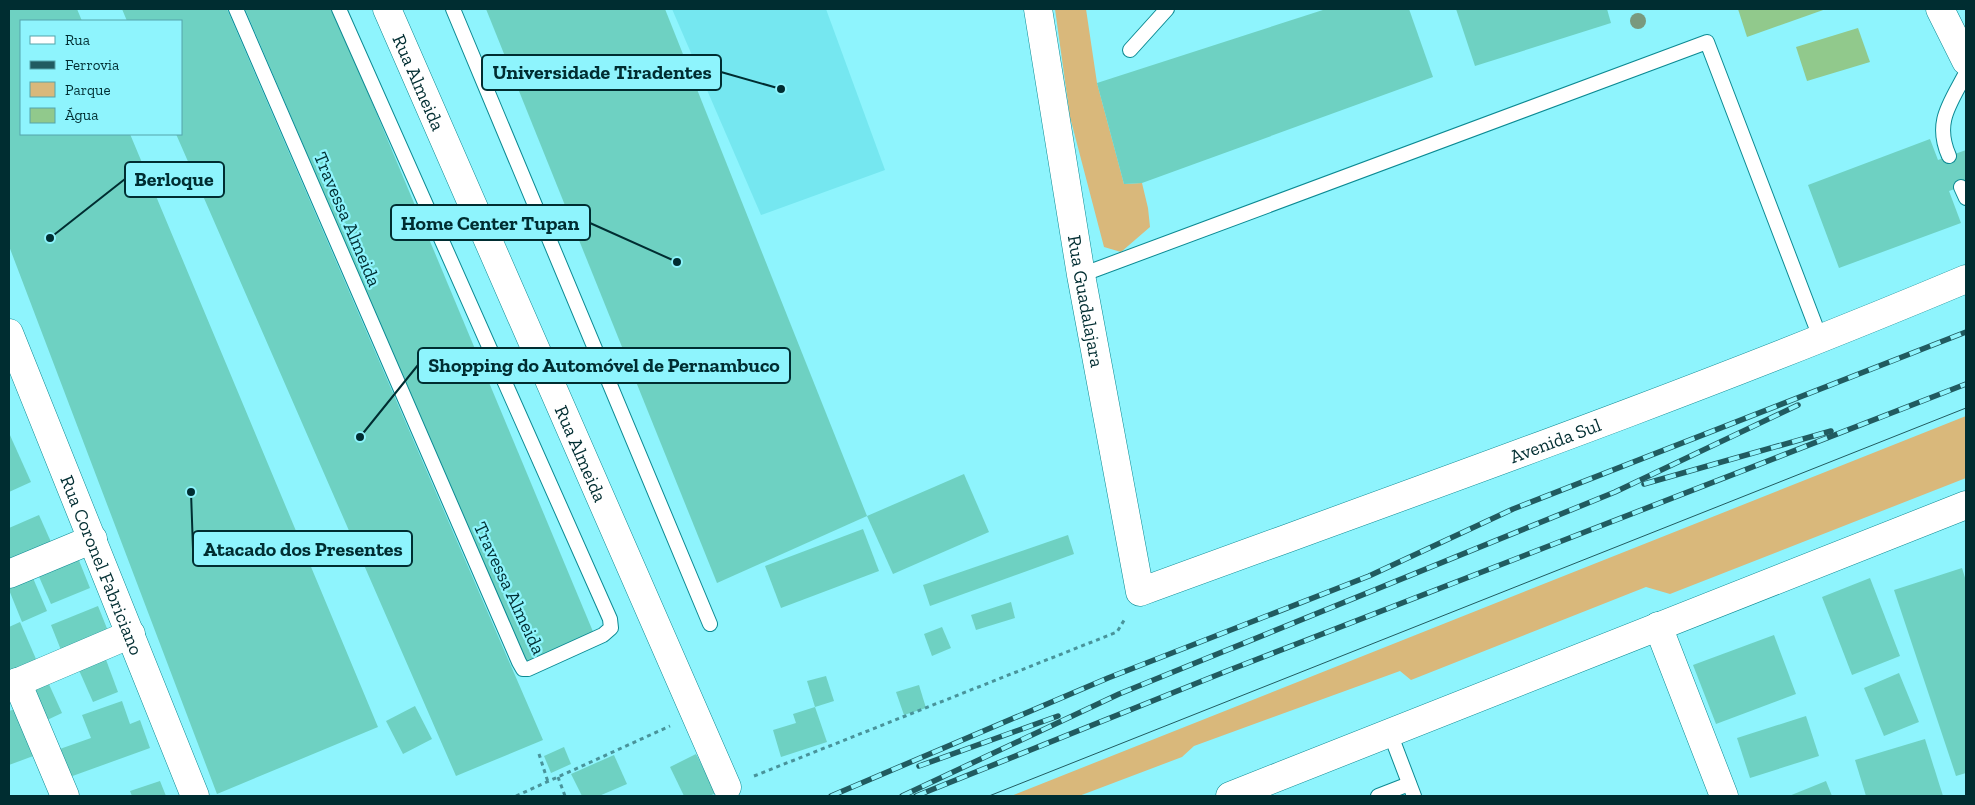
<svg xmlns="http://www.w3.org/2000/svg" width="1975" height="805" viewBox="0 0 1975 805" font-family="'Zilla Slab',serif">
<rect width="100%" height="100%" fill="#8ef4fd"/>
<polygon fill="#75e7f0" points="672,9 826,9 885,170 761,215"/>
<g fill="#d9b87b">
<polygon points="1055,9 1086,9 1097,83 1124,184 1142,183 1148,208 1150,227 1121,252 1104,247 1070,117"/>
<polygon points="1966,416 1966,478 1670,594 1646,587 1411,680 1400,671 1194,746 1182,757 1079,796 1011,796"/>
</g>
<g fill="#91c98c">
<polygon points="1738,9 1826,9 1747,37"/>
<polygon points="1858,28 1870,62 1807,81 1796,47"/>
</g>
<g fill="#6ed1c2">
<polygon points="9,9 77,9 82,21 21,21 21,134 130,134 378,727 217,794 9,246"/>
<polygon points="122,9 227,9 543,740 456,776 176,134 181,134 181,21 127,21"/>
<polygon points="245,9 333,9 594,634 525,663"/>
<polygon points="486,9 665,9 867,516 717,583"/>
<polygon points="1326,9 1409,9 1433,77 1142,183 1124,184 1097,83"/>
<polygon points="1456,9 1607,9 1611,23 1475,66"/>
<polygon points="1930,139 1938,160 1966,150 1966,185 1949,191 1961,223 1839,268 1808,185"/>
<polygon points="9,433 31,482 9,492"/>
<polygon points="964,474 989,532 893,574 867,516"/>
<polygon points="39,515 51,542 9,561 9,528"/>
<polygon points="863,529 879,571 781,608 765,566"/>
<polygon points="1068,535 1074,554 930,606 923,585"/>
<polygon points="76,553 90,588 51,604 36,570"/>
<polygon points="1962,568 1966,581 1966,773 1956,776 1894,590"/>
<polygon points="30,571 47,611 22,622 9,590 9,580"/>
<polygon points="1870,578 1900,656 1852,675 1822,597"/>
<polygon points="1011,602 1015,618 976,630 971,615"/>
<polygon points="98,606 108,631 61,650 51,625"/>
<polygon points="20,622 39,666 9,678 9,627"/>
<polygon points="942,627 951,648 932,656 924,634"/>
<polygon points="1774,635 1796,694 1716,724 1693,665"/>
<polygon points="105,657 118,692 93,702 78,668"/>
<polygon points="1899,673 1919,722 1884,736 1864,688"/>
<polygon points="826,676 834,701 815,707 807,681"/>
<polygon points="47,680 62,713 45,721 30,688"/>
<polygon points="919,685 926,708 904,715 896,692"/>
<polygon points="122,701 130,724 140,720 150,748 67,778 57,750 91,738 82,715"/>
<polygon points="415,706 432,739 403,754 386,721"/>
<polygon points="815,707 827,742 781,757 773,730 796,723 793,714"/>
<polygon points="19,708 36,755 9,765 9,711"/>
<polygon points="1806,716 1819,756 1750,778 1737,738"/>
<polygon points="1925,739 1943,796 1866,796 1855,760"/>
<polygon points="564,747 571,764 551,773 544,756"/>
<polygon points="696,754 716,793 709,796 684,796 670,767"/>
<polygon points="614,755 627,784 599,796 582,796 571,774"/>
<polygon points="160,781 166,796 132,796 130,791"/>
<polygon points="1826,781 1832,796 1789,796"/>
</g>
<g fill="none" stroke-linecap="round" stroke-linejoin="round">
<defs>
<g id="lane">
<polyline points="236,9 519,662 523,669 528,669 603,635 611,628 610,619 339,9"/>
<polyline points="453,9 710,624"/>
<polyline points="1130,50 1167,9"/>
<path d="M1949 156C1934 122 1950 104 1966 73"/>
<polyline points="1961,187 1966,198"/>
<polyline points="1081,275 1707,42 1821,340"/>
<polyline points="1390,733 1414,796"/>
<polyline points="1378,796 1409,784"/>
</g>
<g id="street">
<path id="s1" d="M387 9 727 787"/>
<path id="s2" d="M1038 9 1081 275 1140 592C1416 491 1695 393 1966 279"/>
<polyline points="1940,9 1966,61"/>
<polyline points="9,574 93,539"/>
<polyline points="1658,626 1724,796"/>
<polyline points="17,682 65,796"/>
<polyline points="9,686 131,634"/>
<polyline points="1230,796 1966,505"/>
</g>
<g id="secondary">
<path id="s3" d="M9 333 195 796"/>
</g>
</defs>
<use href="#lane" stroke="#0c8a93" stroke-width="16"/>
<use href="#street" stroke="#0c8a93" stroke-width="29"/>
<use href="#secondary" stroke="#0c8a93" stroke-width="29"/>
<g stroke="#49939a" stroke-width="3" stroke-dasharray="4 4" stroke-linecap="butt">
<polyline points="539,754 548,782"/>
<polyline points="754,776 1117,632 1126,617"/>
<polyline points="558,777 565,796"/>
<polyline points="516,796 670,726"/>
</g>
<use href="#lane" stroke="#fff" stroke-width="14"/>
<use href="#street" stroke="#fff" stroke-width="28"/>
<use href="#secondary" stroke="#fff" stroke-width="28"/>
<polyline stroke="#215b60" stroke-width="1" points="989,796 1966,408"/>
<defs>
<g id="rail">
<polyline points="1644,484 1831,431"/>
<polyline points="919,766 1058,716"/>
<polyline points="831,796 1108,678 1369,576 1513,509 1966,332"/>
<polyline points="902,796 1119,694 1615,492 1798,405"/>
<polyline points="916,796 1227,671 1966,384"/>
</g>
</defs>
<use href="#rail" stroke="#215b60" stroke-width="5.5"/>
<use href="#rail" stroke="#8ef4fd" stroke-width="4" stroke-dasharray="11" stroke-linecap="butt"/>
</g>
<circle fill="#79997e" cx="1638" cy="21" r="8"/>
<g text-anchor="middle" stroke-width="4.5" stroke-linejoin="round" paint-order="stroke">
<g font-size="19" fill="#002d31" stroke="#8ef4fd">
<text dy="7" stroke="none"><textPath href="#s1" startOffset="80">Rua Almeida</textPath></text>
<text transform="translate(348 219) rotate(67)" y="7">Travessa Almeida</text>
<text dy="7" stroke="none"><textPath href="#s2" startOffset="296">Rua Guadalajara</textPath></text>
<text dy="7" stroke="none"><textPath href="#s2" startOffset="1034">Avenida Sul</textPath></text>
<text dy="7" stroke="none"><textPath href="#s1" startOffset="485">Rua Almeida</textPath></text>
<text dy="7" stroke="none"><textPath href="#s3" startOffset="250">Rua Coronel Fabriciano</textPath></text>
<text transform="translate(510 588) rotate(65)" y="7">Travessa Almeida</text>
</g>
</g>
<path fill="none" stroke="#002d31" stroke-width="2" d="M781 89L721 72M50 238L125 179M677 262L590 223M360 437L418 365M191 492L193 549"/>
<g fill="#002d31" stroke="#8ef4fd" stroke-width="2">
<circle cx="781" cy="89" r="5"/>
<circle cx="50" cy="238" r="5"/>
<circle cx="677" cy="262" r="5"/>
<circle cx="360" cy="437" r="5"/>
<circle cx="191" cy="492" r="5"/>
</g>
<g fill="#8ef4fd" stroke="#002d31" stroke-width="2">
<rect x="482" y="55" width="239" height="35" rx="5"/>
<rect x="125" y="162" width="99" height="35" rx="5"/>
<rect x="391" y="205" width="199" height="35" rx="5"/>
<rect x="418" y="348" width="372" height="35" rx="5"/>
<rect x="193" y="531" width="219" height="35" rx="5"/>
</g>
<g font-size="20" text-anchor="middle" font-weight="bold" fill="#002d31">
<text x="602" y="79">Universidade Tiradentes</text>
<text x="174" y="186">Berloque</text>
<text x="490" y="230">Home Center Tupan</text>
<text x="604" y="372">Shopping do Automóvel de Pernambuco</text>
<text x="303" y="556">Atacado dos Presentes</text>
</g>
<rect width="1975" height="805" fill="none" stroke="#002d31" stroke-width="20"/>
<rect x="20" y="20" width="162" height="115" fill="#8ef4fd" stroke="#55a4ab"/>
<rect x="30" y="36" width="25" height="8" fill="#ffffff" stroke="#55a4ab"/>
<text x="65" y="45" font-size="15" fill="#002d31">Rua</text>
<rect x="30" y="61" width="25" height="8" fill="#215b60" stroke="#55a4ab"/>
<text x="65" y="70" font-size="15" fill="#002d31">Ferrovia</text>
<rect x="30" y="82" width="25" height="15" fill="#d9b87b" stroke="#55a4ab"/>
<text x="65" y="95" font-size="15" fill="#002d31">Parque</text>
<rect x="30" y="108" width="25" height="15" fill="#91c98c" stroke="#55a4ab"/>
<text x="65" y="120" font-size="15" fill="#002d31">Água</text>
</svg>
